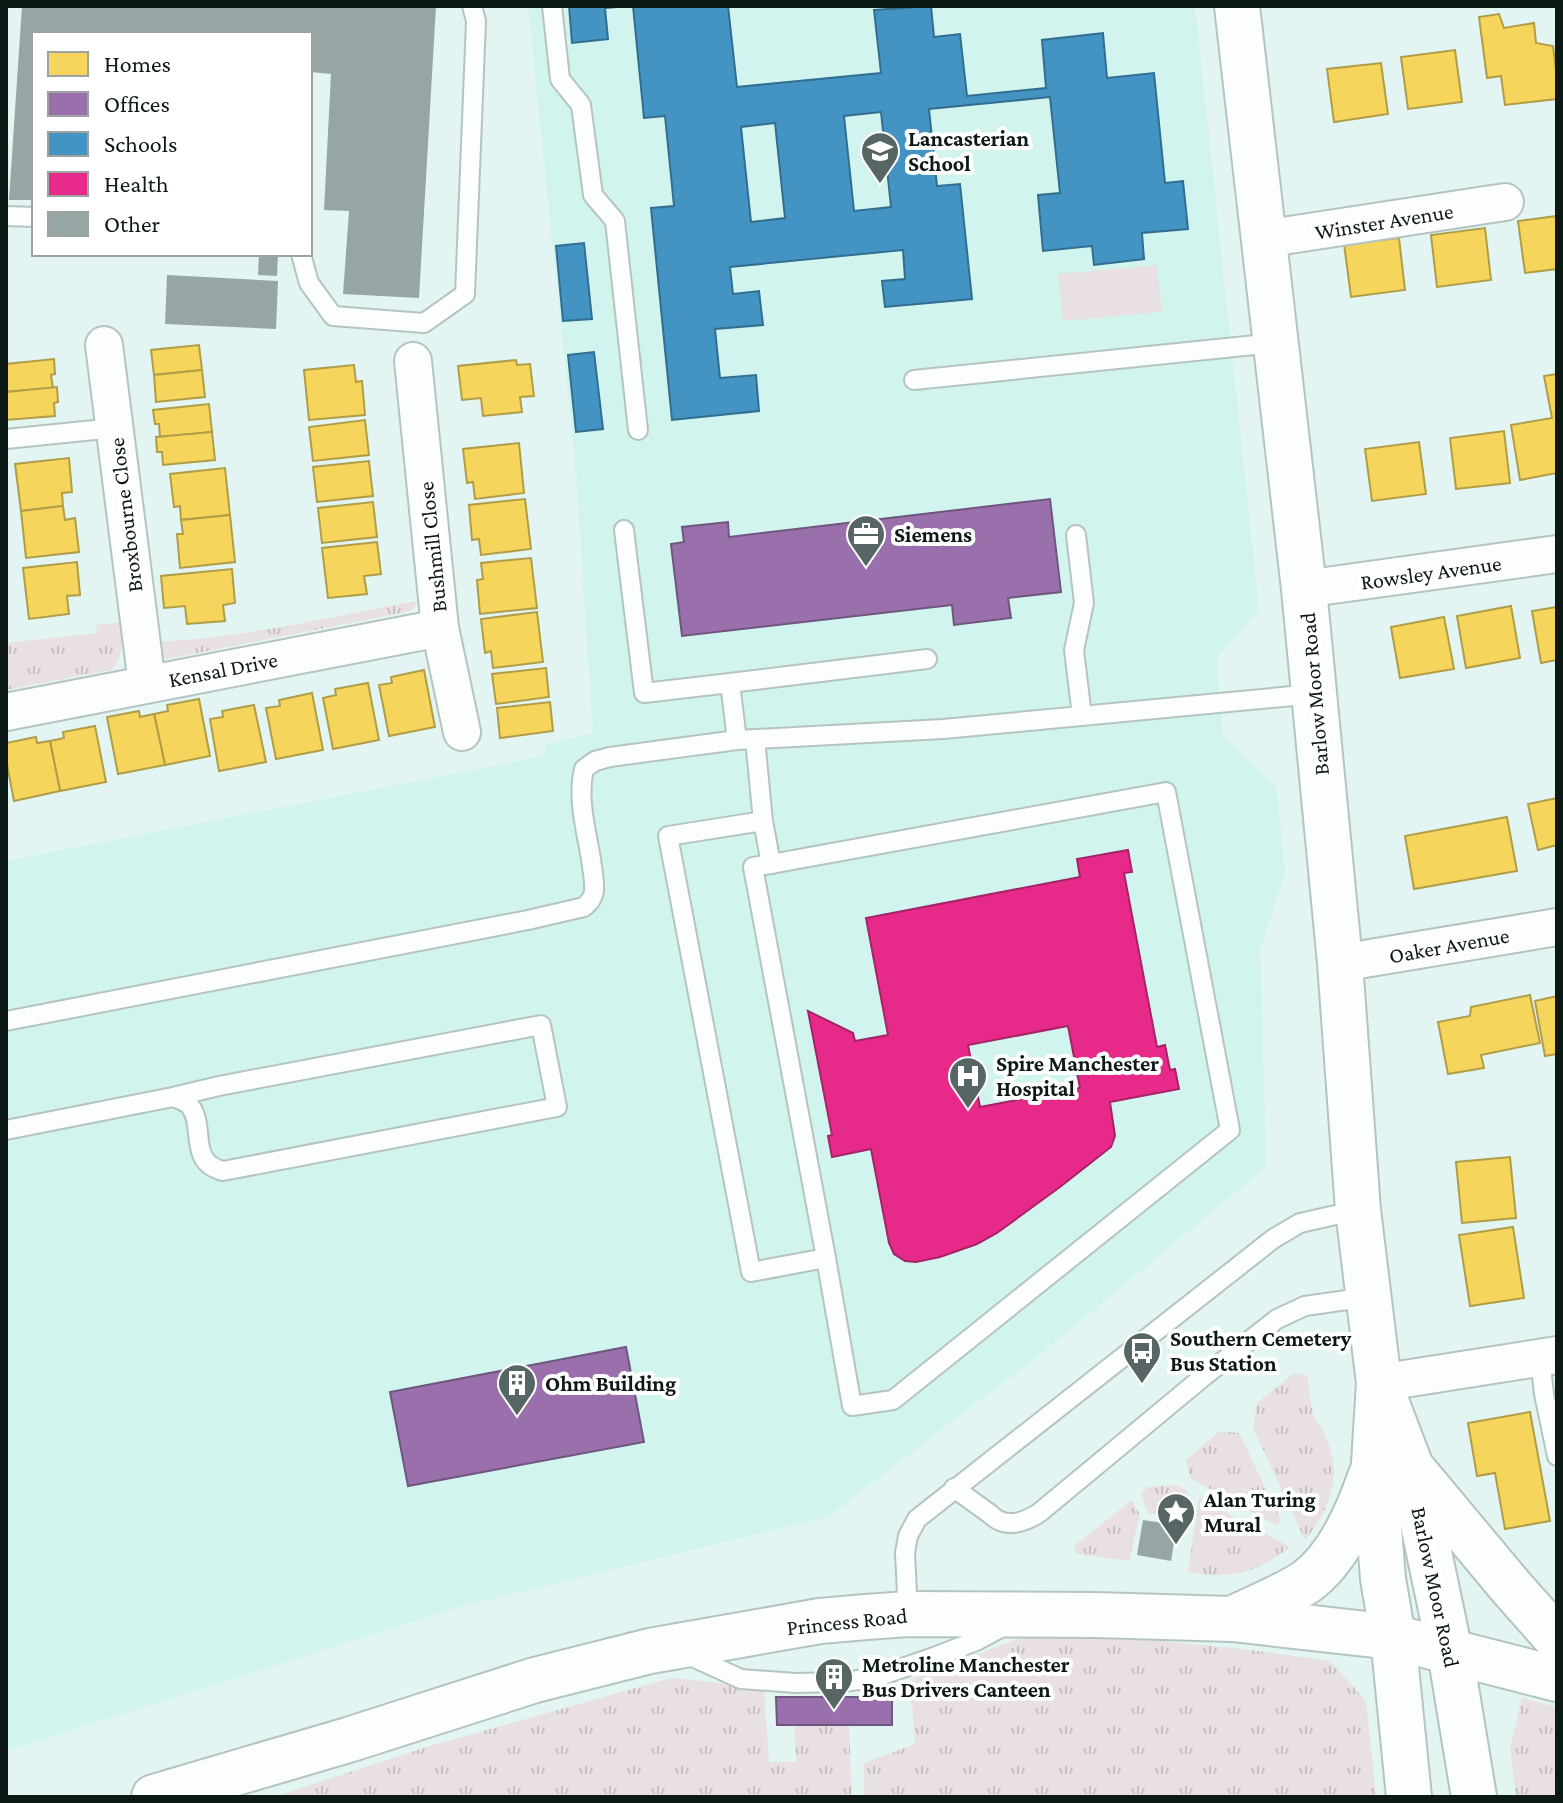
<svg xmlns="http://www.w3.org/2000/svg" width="1563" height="1803" viewBox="0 0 1563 1803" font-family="'Crimson Pro',serif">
<defs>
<pattern id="grass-tufts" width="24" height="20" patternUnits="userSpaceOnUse" patternTransform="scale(2)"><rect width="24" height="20" fill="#e8e0e2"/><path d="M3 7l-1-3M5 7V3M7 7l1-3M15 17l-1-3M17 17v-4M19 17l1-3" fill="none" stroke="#c6c0c1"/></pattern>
</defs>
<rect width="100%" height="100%" fill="#e2f5f2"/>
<polygon fill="#d2f4ef" points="528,6 1195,6 1259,610 1217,657 1222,735 1276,786 1285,874 1260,950 1266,1167 1048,1348 828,1517 459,1607 6,1751 6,861 545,756 545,744 593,733 576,471"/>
<g fill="url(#grass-tufts)">
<path d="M417 601 414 608 411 611 167 659 159 653 152 642C241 639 329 617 417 601Z"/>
<path d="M120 622C121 640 125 657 111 670L6 690V643L97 633 96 625Z"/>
<path d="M1294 1373 1307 1375C1309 1388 1310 1401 1313 1413 1315 1421 1322 1427 1325 1435 1343 1474 1331 1509 1305 1540L1253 1428 1257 1403Z"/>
<polygon points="1220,1431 1239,1433 1281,1520 1276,1525 1190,1478 1186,1460"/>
<polygon points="1176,1485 1188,1491 1185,1520 1148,1513 1141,1494 1148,1487"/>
<path d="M1199 1498 1290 1547C1257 1573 1230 1580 1188 1572Z"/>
<polygon points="1132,1500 1140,1515 1129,1561 1077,1554 1074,1546"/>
<path d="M1020 1638C1074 1638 1128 1638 1181 1643 1231 1647 1280 1654 1330 1661L1366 1701 1376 1797H864V1763L915 1744 910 1680Z"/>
<polygon points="671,1678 764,1687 769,1762 796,1762 794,1725 849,1725 852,1797 274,1797 423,1748"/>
<polygon points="1522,1698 1557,1707 1557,1797 1516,1797 1510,1748"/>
</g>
<polygon fill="#e8e0e2" points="1157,265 1162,312 1063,321 1058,274"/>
<g fill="#f6d55c" stroke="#b09d47" stroke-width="2">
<polygon points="1499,14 1504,28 1534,23 1536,43 1553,46 1557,78 1557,99 1505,105 1501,76 1487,78 1479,17"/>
<polygon points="1455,50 1462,102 1408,109 1401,57"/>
<polygon points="1381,63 1388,114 1334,122 1327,69"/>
<polygon points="1557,216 1557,269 1525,273 1518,221"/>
<polygon points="1485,228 1491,280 1437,287 1431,235"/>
<polygon points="1399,238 1405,290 1351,297 1344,244"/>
<polygon points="199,345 202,370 154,375 151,350"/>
<polygon points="54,359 55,374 51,375 53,388 6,392 6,364"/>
<polygon points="516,360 517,365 530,364 534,396 520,397 522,412 483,416 481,398 462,400 458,366"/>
<polygon points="354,365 356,382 362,381 365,415 309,420 304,370"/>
<polygon points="202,370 205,397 156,402 154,375"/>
<polygon points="1557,374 1557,473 1520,480 1511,425 1552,418 1544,376"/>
<polygon points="57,387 58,402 54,403 55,416 6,420 6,392"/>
<polygon points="209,404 212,432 160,437 159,424 155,424 153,410"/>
<polygon points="365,420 369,455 313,461 309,427"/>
<polygon points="1504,431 1510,483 1456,489 1450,438"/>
<polygon points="212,432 215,460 163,465 162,452 157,452 156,437"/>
<polygon points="1419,442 1426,494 1372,501 1365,449"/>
<polygon points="519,443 524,493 475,499 473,482 467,483 463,449"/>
<polygon points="69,458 72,492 62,493 63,506 21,511 15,464"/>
<polygon points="369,461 373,496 317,502 313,467"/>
<polygon points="225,468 230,515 181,520 180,506 174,507 170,474"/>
<polygon points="525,499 531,549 481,555 479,539 472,540 469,505"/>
<polygon points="373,502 377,537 322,543 318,508"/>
<polygon points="63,506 65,520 75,518 79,552 26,558 21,511"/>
<polygon points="230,515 235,562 180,568 177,534 183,534 181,520"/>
<polygon points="377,542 381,574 364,576 367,594 328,598 322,548"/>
<polygon points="531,558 537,608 480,614 477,580 483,579 481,563"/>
<polygon points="77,562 80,595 67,596 69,614 29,619 23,568"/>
<polygon points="232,569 235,603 223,605 225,621 187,624 185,606 164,608 161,576"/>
<polygon points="1511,606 1520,658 1466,668 1457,616"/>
<polygon points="1557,607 1557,660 1541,663 1532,611"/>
<polygon points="537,612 543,662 493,668 491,651 485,653 481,619"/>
<polygon points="1444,617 1454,669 1400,678 1391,627"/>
<polygon points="546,668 549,697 496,704 492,674"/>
<polygon points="424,670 435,727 389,736 379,685 392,683 391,677"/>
<polygon points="368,683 379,740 333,749 323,698 336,695 335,689"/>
<polygon points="312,693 323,750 276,759 266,708 280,706 279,700"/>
<polygon points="199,699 210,756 165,765 154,714 168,711 167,705"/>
<polygon points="550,702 553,731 500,738 497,708"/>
<polygon points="254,705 266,762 219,771 210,719 223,717 222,711"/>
<polygon points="139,711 140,717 154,714 165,765 118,774 107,717"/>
<polygon points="95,726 106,782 60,791 50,741 64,738 63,732"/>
<polygon points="36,737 37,743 50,741 60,791 14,801 6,759 6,743"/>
<polygon points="1557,798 1557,845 1538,850 1528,804"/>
<polygon points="1507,817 1517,871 1414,889 1405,836"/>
<polygon points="1530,995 1540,1043 1481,1055 1484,1068 1448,1074 1438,1022 1470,1016 1471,1007"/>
<polygon points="1557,996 1557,1054 1545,1056 1535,1001"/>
<polygon points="1510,1157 1516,1218 1462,1223 1456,1162"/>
<polygon points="1513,1227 1524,1298 1470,1306 1459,1235"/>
<polygon points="1530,1412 1550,1521 1505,1529 1495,1473 1477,1476 1468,1423"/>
</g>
<g fill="#9970ab" stroke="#6f567f" stroke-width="2">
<polygon points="1050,499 1061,592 1008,598 1011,618 954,625 952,605 682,636 671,544 684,542 682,527 728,522 729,537"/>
<polygon points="626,1347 644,1442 408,1486 390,1392"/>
<polygon points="776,1697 892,1697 892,1725 777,1725"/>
</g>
<g fill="#4393c3" stroke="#326e8f" stroke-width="2" fill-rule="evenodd">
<polygon points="569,6 629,6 605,8 608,39 572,43"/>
<path d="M633 6H728L737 87 881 73 874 10 931 6 934 37 960 34 967 96 1046 88 1042 40 1103 33 1107 78 1154 73 1165 183 1183 181 1188 229 1142 233 1144 259 1094 265 1092 246 1043 251 1038 195 1060 193 1050 97 929 109 937 186 960 184 972 299 885 307 882 281 905 279 903 250 730 267 733 294 759 291 763 325 715 329 720 378 756 375 759 411 672 420 651 208 674 206 665 116 644 118ZM881 112 891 207 854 211 844 116ZM775 123 785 218 751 222 741 127Z"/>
<polygon points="584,243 592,319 563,321 556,246"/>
<polygon points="594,352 603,429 576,432 568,355"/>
</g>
<path fill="#e7298a" stroke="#a52468" stroke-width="2" fill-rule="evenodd" d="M1128 850 1132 872 1124 873 1157 1047 1165 1045 1170 1070 1175 1069 1179 1089 1110 1102 1115 1136 1111 1147 1060 1187 997 1233 977 1244 940 1257 916 1262 905 1261 894 1254 889 1243 871 1149 832 1157 828 1136 832 1135 808 1011 853 1033 855 1041 888 1035 866 918 1080 877 1077 859ZM1068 1026 1080 1088 980 1107 968 1045Z"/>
<g fill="#96a6a4">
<polygon points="22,6 436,6 419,298 343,294 349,211 324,210 331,74 310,72 310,34 34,34 34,200 9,200"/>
<polygon points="259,254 278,254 277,276 258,275"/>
<polygon points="167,275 278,281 276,329 165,324"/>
<polygon points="1143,1520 1177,1525 1171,1561 1137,1555"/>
</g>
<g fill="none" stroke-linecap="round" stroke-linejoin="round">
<defs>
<g id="lane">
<polyline points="552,6 560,79 581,105 593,195 615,221 638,430"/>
<polyline points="6,216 34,217"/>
<polyline points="301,254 309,283 333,316 424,323 465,294 476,21 472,6"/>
<polyline points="914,380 1275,343"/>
<polyline points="6,439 114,428"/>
<polyline points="624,530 644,693 730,683"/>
<polyline points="1076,535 1084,603 1074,650 1082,716"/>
<polyline points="755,739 763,821 771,864 1166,792 1230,1130 893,1400 852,1406 826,1258 751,1272 668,836 763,821"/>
<polyline points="737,740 730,683 927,659"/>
<polyline points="771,864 753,867 826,1258"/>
<path d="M6 1021 528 920 584 907C589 902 593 899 594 891 595 881 592 869 591 859 586 829 577 799 584 769L595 761 610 757 737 740 943 729 1314 694"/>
<path d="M6 1130 173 1097 219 1086 541 1025 557 1107 223 1171C187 1162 206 1126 190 1106 186 1101 179 1099 173 1097"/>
<polyline points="1540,1358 1544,1394 1557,1456"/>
<path d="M954 1488 990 1514C1005 1529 1023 1523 1039 1513L1203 1377 1277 1319 1305 1306 1368 1297"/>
<polyline points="908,1614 905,1553 908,1536 917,1519 1273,1239 1300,1223 1358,1210"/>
<polyline points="684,1653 741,1679 796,1683 843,1682 874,1678 934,1657 976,1641 1006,1625"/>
</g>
<g id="street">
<polyline points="1263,239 1505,202"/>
<polyline points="104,345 147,684"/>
<polyline points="413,361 440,628 462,732"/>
<polyline points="1304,589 1557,554"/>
<polyline points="6,712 440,628"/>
<polyline points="1340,963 1557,927"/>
<polyline points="1379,1383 1557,1355"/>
</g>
<g id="primary">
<polyline points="1237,6 1304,589 1340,963 1358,1210 1379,1383 1374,1463 1383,1579 1393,1637 1409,1797"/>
<polyline points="1384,1396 1411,1467 1450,1652 1474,1797"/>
<polyline points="1415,1472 1511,1587 1557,1639"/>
<path d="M1232 1619C1256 1607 1283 1597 1306 1582 1339 1558 1358 1512 1371 1475"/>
</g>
<polyline id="highway" points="154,1797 348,1740 535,1680 650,1651 820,1621 866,1617 908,1614 1095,1615 1232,1619 1393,1637 1557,1679"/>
</defs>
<use href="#lane" stroke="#b5c4c2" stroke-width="22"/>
<use href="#street" stroke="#b5c4c2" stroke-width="40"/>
<use href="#primary" stroke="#b5c4c2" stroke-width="48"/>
<use href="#highway" stroke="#b5c4c2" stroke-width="48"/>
<use href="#lane" stroke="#fbfefd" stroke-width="18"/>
<use href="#street" stroke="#fbfefd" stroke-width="36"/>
<use href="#primary" stroke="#fbfefd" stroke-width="44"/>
<use href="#highway" stroke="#fbfefd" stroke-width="44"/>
</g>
<defs>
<symbol id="school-pin" viewBox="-11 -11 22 30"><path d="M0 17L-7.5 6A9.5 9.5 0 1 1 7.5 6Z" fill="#576664" stroke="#fff"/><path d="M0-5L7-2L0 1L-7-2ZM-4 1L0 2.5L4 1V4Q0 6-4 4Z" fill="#fff"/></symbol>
<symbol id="office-pin" viewBox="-11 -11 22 30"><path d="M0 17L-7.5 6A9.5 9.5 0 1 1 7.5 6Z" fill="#576664" stroke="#fff"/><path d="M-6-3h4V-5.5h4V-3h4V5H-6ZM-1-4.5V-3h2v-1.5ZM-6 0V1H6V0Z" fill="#fff"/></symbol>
<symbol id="hospital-pin" viewBox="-11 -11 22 30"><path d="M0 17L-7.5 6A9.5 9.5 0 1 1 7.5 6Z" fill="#576664" stroke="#fff"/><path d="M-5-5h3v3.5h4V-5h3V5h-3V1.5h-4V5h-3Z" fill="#fff"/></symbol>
<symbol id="bus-pin" viewBox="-11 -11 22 30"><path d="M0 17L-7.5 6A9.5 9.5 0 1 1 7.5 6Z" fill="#576664" stroke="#fff"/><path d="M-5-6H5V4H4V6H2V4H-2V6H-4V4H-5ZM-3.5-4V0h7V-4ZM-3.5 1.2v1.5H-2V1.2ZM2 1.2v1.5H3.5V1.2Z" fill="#fff"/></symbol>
<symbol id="building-pin" viewBox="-11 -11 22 30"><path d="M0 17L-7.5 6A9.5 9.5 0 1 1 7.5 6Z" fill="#576664" stroke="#fff"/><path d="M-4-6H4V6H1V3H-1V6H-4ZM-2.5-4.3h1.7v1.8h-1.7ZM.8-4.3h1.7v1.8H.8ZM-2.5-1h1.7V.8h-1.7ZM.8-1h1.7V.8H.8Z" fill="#fff"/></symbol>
<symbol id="sight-pin" viewBox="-11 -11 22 30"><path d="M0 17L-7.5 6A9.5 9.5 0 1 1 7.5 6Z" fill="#576664" stroke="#fff"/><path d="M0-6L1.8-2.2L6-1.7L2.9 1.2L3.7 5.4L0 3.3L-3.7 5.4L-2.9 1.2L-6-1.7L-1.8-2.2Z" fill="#fff"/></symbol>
</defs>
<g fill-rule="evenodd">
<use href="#school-pin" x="858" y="129" width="44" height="60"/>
<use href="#office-pin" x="844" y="512" width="44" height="60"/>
<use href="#hospital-pin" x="946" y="1054" width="44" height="60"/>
<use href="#bus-pin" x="1120" y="1329" width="44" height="60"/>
<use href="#building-pin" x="495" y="1361" width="44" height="60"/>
<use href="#sight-pin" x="1154" y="1490" width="44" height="60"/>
<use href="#building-pin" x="812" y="1655" width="44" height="60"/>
</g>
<g text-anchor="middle" stroke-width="8" stroke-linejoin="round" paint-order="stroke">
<g font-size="22" font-weight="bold" fill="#0c1917" stroke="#fff" text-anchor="start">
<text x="908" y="146">Lancasterian<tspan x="908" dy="25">School</tspan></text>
<text x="894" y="542">Siemens</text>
<text x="996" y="1071">Spire Manchester<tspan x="996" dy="25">Hospital</tspan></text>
<text x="1170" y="1346">Southern Cemetery<tspan x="1170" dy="25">Bus Station</tspan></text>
<text x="545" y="1391">Ohm Building</text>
<text x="1204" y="1507">Alan Turing<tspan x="1204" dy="25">Mural</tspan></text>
<text x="862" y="1672">Metroline Manchester<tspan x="862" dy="25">Bus Drivers Canteen</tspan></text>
</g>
<g font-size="22" fill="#0c1917" stroke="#fff">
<text transform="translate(1384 221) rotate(-9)" y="8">Winster Avenue</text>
<text transform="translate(125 515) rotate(-97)" y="8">Broxbourne Close</text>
<text transform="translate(432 547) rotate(-96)" y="8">Bushmill Close</text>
<text transform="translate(1431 572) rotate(-8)" y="8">Rowsley Avenue</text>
<text transform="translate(223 669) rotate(-11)" y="8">Kensal Drive</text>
<text transform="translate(1314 694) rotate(-95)" y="8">Barlow Moor Road</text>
<text transform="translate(1449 945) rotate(-10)" y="8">Oaker Avenue</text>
<text transform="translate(1436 1587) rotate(78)" y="8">Barlow Moor Road</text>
<text transform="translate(847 1621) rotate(-6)" y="8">Princess Road</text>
</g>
</g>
<rect width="1563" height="1803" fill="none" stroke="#0c1917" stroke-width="16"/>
<rect x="32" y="32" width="280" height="224" fill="#ffffff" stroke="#9ea3a2" stroke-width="2"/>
<rect x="48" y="52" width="40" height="24" fill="#f6d55c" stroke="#9ea3a2" stroke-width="2"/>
<text x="104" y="72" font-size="24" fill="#0c1917">Homes</text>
<rect x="48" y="92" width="40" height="24" fill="#9970ab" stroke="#9ea3a2" stroke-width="2"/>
<text x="104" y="112" font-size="24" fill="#0c1917">Offices</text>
<rect x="48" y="132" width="40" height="24" fill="#4393c3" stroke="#9ea3a2" stroke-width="2"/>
<text x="104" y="152" font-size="24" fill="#0c1917">Schools</text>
<rect x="48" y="172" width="40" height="24" fill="#e7298a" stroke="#9ea3a2" stroke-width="2"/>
<text x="104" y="192" font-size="24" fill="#0c1917">Health</text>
<rect x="48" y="212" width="40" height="24" fill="#96a6a4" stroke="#9ea3a2" stroke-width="2"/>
<text x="104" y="232" font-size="24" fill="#0c1917">Other</text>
</svg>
